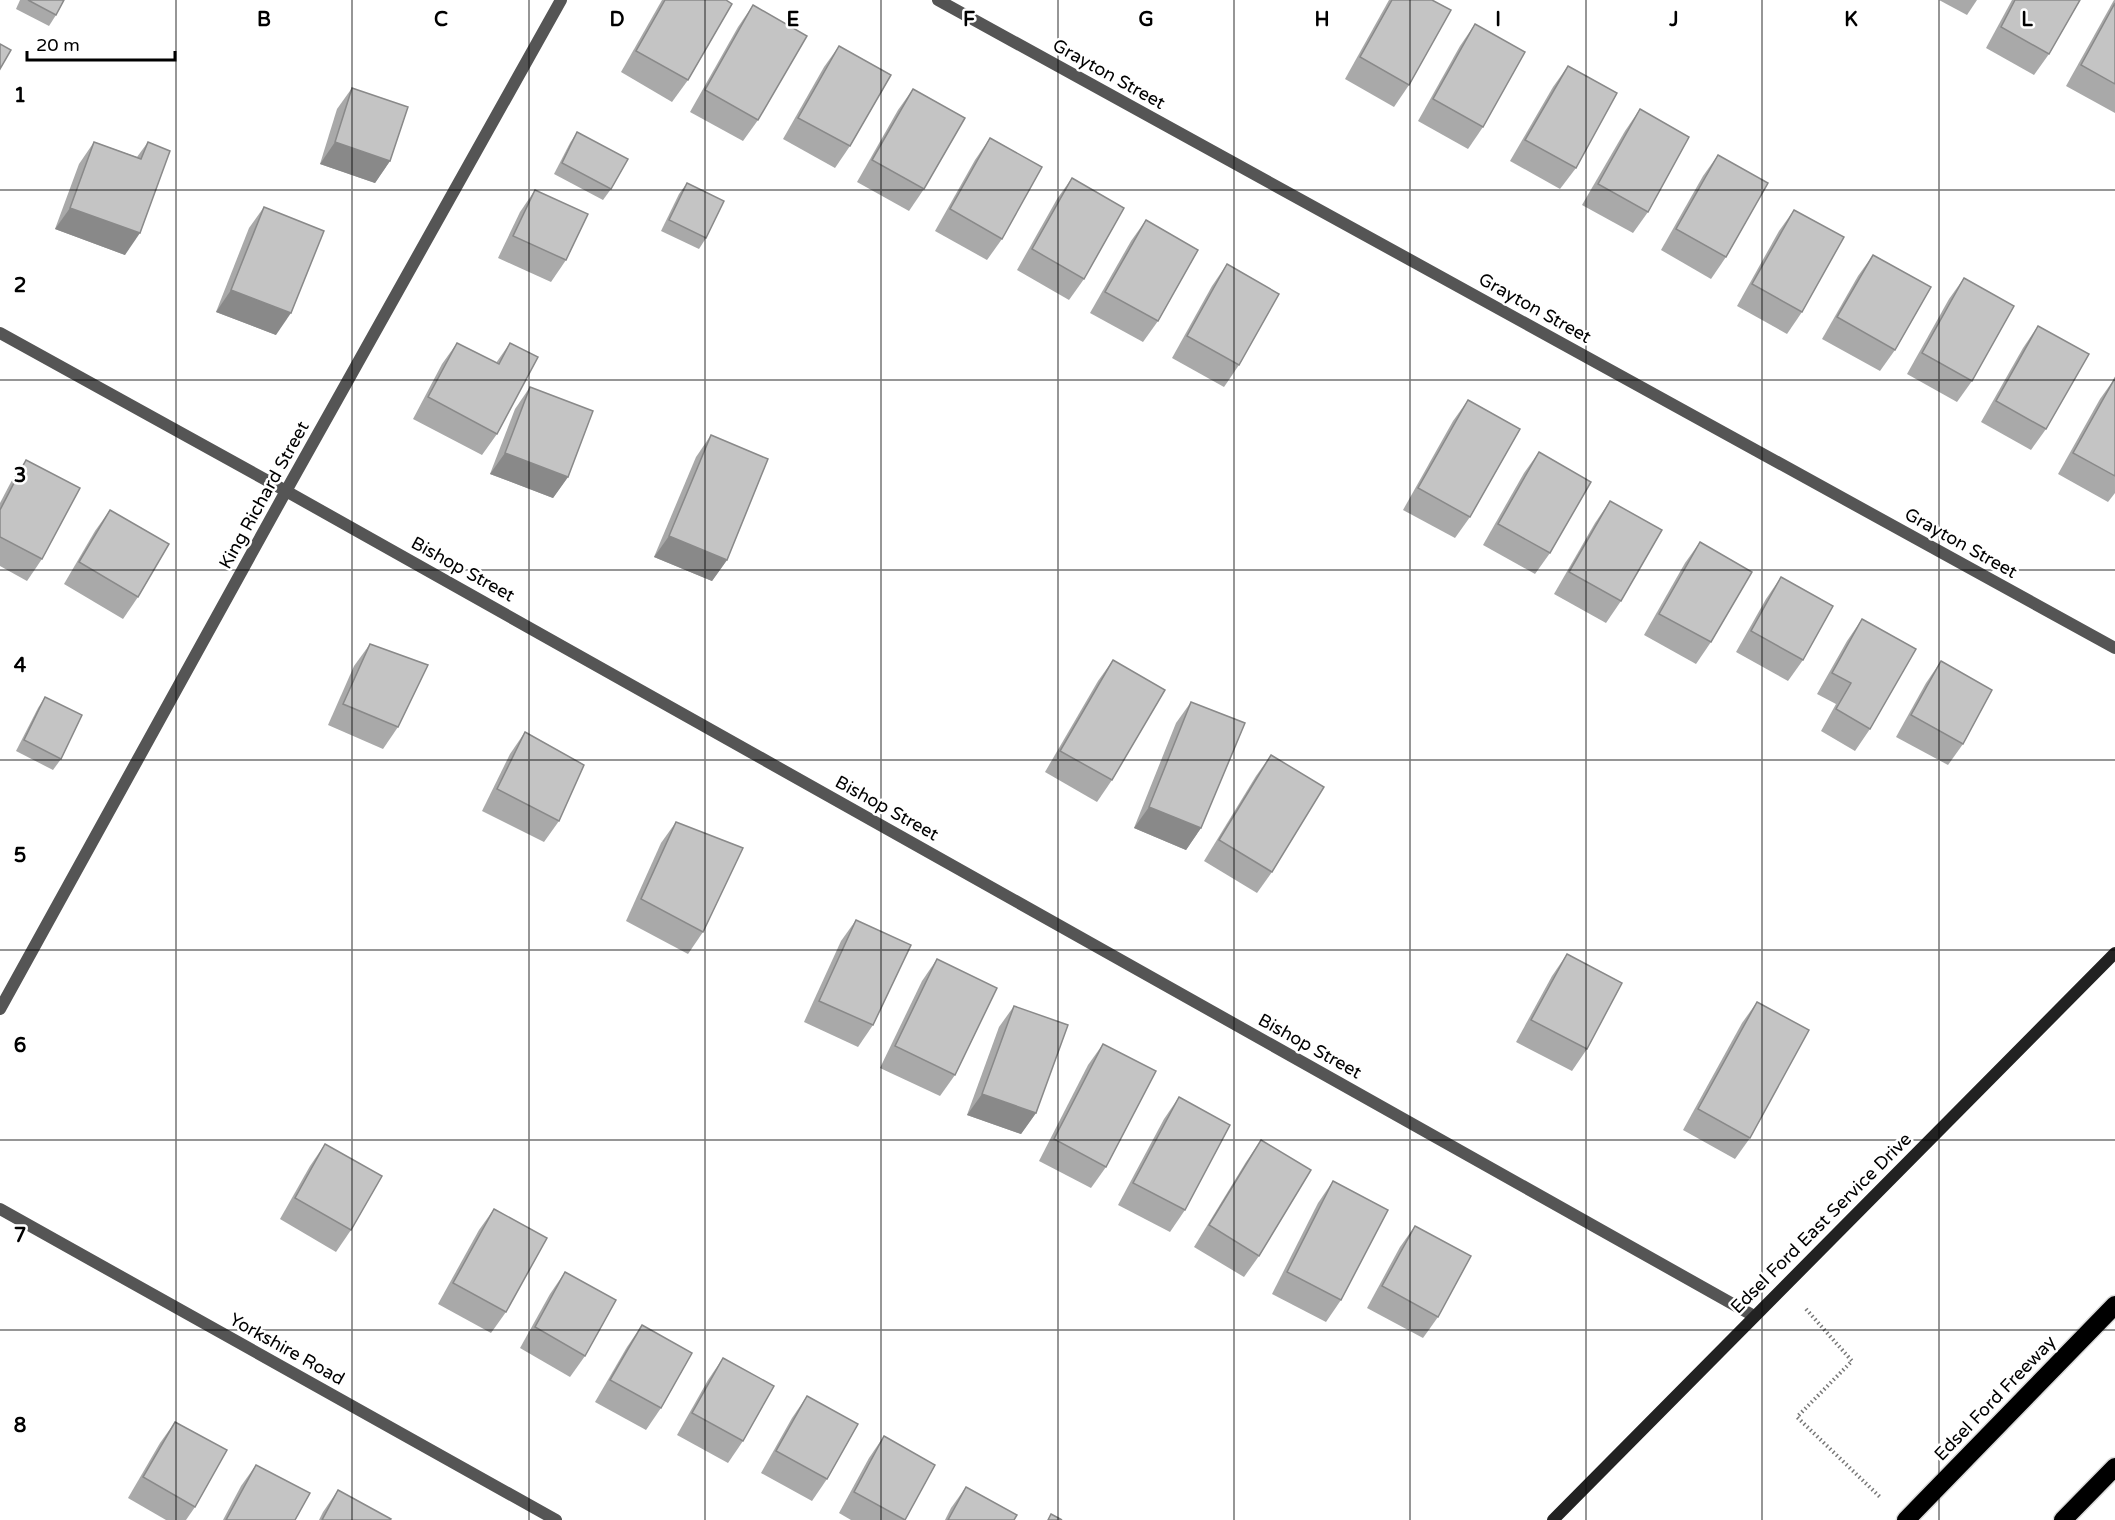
<svg xmlns="http://www.w3.org/2000/svg" width="2115" height="1520" viewBox="0 0 2115 1520" font-family="'Varela Round',sans-serif">
<rect width="100%" height="100%" fill="#fff"/>
<g fill="none" stroke-linecap="round" stroke-linejoin="round">
<defs>
<g id="highway">
<polyline points="1906,1520 2115,1305"/>
<polyline points="2063,1520 2115,1467"/>
</g>
</defs>
<use href="#highway" stroke="#dbdbdb" stroke-width="21"/>
<polyline stroke="#777" stroke-width="4" stroke-dasharray="1.5 3" stroke-linecap="butt" points="1806,1309 1852,1361 1797,1417 1880,1497"/>
<g stroke="#555" stroke-width="12">
<polyline points="938,0 2115,648"/>
<polyline points="0,333 286,491 1754,1316"/>
<polyline points="0,1009 286,491 561,0"/>
<polyline points="0,1209 556,1520"/>
</g>
<polyline stroke="#222" stroke-width="12" points="1553,1520 2115,953"/>
<use href="#highway" stroke="#000" stroke-width="18"/>
</g>
<g fill="#a9a9a9">
<polygon points="20,0 64,0 56,15 49,26 16,9"/>
<polygon points="662,0 726,0 688,80 672,102 621,72"/>
<polygon points="1389,0 1432,0 1409,85 1394,107 1345,79"/>
<polygon points="1939,0 1977,0 1967,15"/>
<polygon points="2012,0 2080,0 2049,54 2034,75 1986,48"/>
<polygon points="2114,0 2115,0 2115,113 2066,86"/>
<polygon points="753,5 758,120 743,141 690,112 738,27"/>
<polygon points="1475,24 1483,127 1468,149 1418,121 1460,46"/>
<polygon points="839,46 850,146 835,168 783,139 824,67"/>
<polygon points="1568,66 1576,168 1560,189 1510,161 1553,87"/>
<polygon points="352,88 390,161 375,183 320,164 337,109"/>
<polygon points="913,89 924,189 909,211 857,182 898,110"/>
<polygon points="1640,109 1648,212 1633,233 1582,205 1625,131"/>
<polygon points="577,132 611,189 603,200 554,174 570,143"/>
<polygon points="990,138 1002,239 987,260 935,231 975,160"/>
<polygon points="94,142 137,157 148,142 125,255 55,229 79,164"/>
<polygon points="1718,155 1726,257 1711,279 1661,250 1703,176"/>
<polygon points="1072,178 1084,279 1069,300 1017,270 1057,199"/>
<polygon points="687,183 706,238 699,249 661,231 679,194"/>
<polygon points="535,190 566,260 551,282 498,258 520,212"/>
<polygon points="264,207 276,335 216,312 249,228"/>
<polygon points="1794,210 1802,312 1787,334 1737,306 1779,231"/>
<polygon points="1146,220 1158,321 1143,342 1090,313 1131,241"/>
<polygon points="1873,255 1895,350 1880,371 1822,339 1858,276"/>
<polygon points="1227,264 1239,365 1224,387 1172,358 1212,286"/>
<polygon points="1964,278 1972,381 1957,402 1907,374 1949,299"/>
<polygon points="2038,326 2046,429 2031,450 1981,422 2023,348"/>
<polygon points="457,343 496,363 510,343 497,434 482,455 413,419 442,364"/>
<polygon points="2115,378 2115,493 2108,502 2058,474 2100,399"/>
<polygon points="530,387 568,477 553,498 490,474 515,409"/>
<polygon points="1468,400 1470,517 1455,538 1403,510 1453,421"/>
<polygon points="711,435 727,560 712,581 654,557 696,457"/>
<polygon points="1539,452 1550,553 1535,574 1483,545 1524,473"/>
<polygon points="26,460 42,559 27,581 0,566 0,503 11,482"/>
<polygon points="1610,501 1621,601 1606,623 1554,594 1595,523"/>
<polygon points="110,510 138,597 123,619 64,584 95,531"/>
<polygon points="1700,542 1711,642 1696,664 1644,635 1685,563"/>
<polygon points="1781,577 1803,660 1788,681 1736,652 1766,599"/>
<polygon points="1862,619 1870,729 1855,751 1821,731 1836,704 1817,694 1847,641"/>
<polygon points="370,644 398,727 383,749 328,725 354,666"/>
<polygon points="1113,660 1112,780 1097,802 1045,772 1098,681"/>
<polygon points="1941,661 1963,744 1948,765 1896,737 1926,683"/>
<polygon points="45,697 61,759 53,770 16,751 38,708"/>
<polygon points="1191,702 1201,828 1186,850 1134,828 1176,723"/>
<polygon points="525,732 559,821 544,842 482,811 510,754"/>
<polygon points="1271,755 1272,872 1257,893 1204,861 1256,776"/>
<polygon points="676,822 703,932 688,954 626,921 661,843"/>
<polygon points="856,920 873,1025 858,1047 804,1022 841,941"/>
<polygon points="1567,954 1587,1049 1572,1071 1516,1042 1552,976"/>
<polygon points="937,959 955,1075 940,1096 880,1068 922,981"/>
<polygon points="1757,1002 1750,1138 1735,1159 1683,1130 1742,1023"/>
<polygon points="1014,1006 1036,1113 1021,1134 967,1115 999,1027"/>
<polygon points="1103,1044 1106,1167 1091,1188 1039,1161 1088,1065"/>
<polygon points="1179,1097 1185,1210 1170,1232 1118,1205 1164,1119"/>
<polygon points="1261,1140 1259,1256 1244,1277 1194,1247 1246,1162"/>
<polygon points="325,1144 351,1230 336,1252 280,1219 310,1166"/>
<polygon points="1333,1181 1341,1300 1326,1322 1272,1294 1318,1203"/>
<polygon points="494,1209 506,1312 491,1333 438,1304 479,1230"/>
<polygon points="1415,1226 1438,1317 1423,1338 1367,1308 1400,1247"/>
<polygon points="565,1272 585,1356 570,1377 520,1348 550,1294"/>
<polygon points="642,1325 661,1408 646,1430 595,1402 627,1347"/>
<polygon points="723,1358 743,1441 728,1463 677,1435 708,1380"/>
<polygon points="807,1396 827,1479 812,1501 761,1473 792,1418"/>
<polygon points="175,1422 195,1507 186,1520 166,1520 128,1498 160,1443"/>
<polygon points="884,1436 905,1520 851,1520 839,1513 869,1458"/>
<polygon points="256,1465 295,1520 223,1520 241,1486"/>
<polygon points="966,1487 1014,1520 945,1520 951,1508"/>
<polygon points="338,1490 390,1520 319,1520 323,1512"/>
</g>
<g fill="#898989">
<polygon points="335,142 390,161 375,183 320,164"/>
<polygon points="70,208 140,233 125,255 55,229"/>
<polygon points="231,290 291,313 276,335 216,312"/>
<polygon points="505,453 568,477 553,498 490,474"/>
<polygon points="669,536 727,560 712,581 654,557"/>
<polygon points="1149,807 1201,828 1186,850 1134,828"/>
<polygon points="982,1094 1036,1113 1021,1134 967,1115"/>
</g>
<g fill="#c4c4c4" stroke="#898989" stroke-width="1.5">
<polygon points="28,0 64,0 56,15"/>
<polygon points="665,0 726,0 732,4 688,80 636,51"/>
<polygon points="1392,0 1432,0 1451,10 1409,85 1360,57"/>
<polygon points="2015,0 2080,0 2049,54 2001,27"/>
<polygon points="2115,3 2115,84 2081,65"/>
<polygon points="753,5 807,36 758,120 705,90"/>
<polygon points="1475,24 1525,52 1483,127 1433,99"/>
<polygon points="0,44 11,50 0,69"/>
<polygon points="839,46 891,75 850,146 798,118"/>
<polygon points="1568,66 1617,93 1576,168 1525,140"/>
<polygon points="352,88 408,107 390,161 335,142"/>
<polygon points="913,89 965,118 924,189 872,160"/>
<polygon points="1640,109 1689,137 1648,212 1598,184"/>
<polygon points="577,132 628,159 611,189 562,163"/>
<polygon points="990,138 1042,167 1002,239 950,209"/>
<polygon points="94,142 141,159 148,142 170,151 140,233 70,208"/>
<polygon points="1718,155 1768,183 1726,257 1676,229"/>
<polygon points="1072,178 1124,208 1084,279 1032,249"/>
<polygon points="687,183 724,201 706,238 669,220"/>
<polygon points="535,190 588,214 566,260 513,236"/>
<polygon points="264,207 324,231 291,313 231,290"/>
<polygon points="1794,210 1844,237 1802,312 1752,284"/>
<polygon points="1146,220 1198,250 1158,321 1105,292"/>
<polygon points="1873,255 1931,287 1895,350 1837,317"/>
<polygon points="1227,264 1279,294 1239,365 1187,336"/>
<polygon points="1964,278 2014,306 1972,381 1922,353"/>
<polygon points="2038,326 2089,354 2046,429 1996,401"/>
<polygon points="457,343 499,364 510,343 538,357 497,434 428,397"/>
<polygon points="2115,378 2115,476 2073,453"/>
<polygon points="530,387 593,411 568,477 505,453"/>
<polygon points="1468,400 1520,429 1470,517 1418,488"/>
<polygon points="711,435 768,459 727,560 669,536"/>
<polygon points="1539,452 1591,482 1550,553 1498,524"/>
<polygon points="26,460 80,488 42,559 0,537 0,510"/>
<polygon points="1610,501 1662,530 1621,601 1569,572"/>
<polygon points="110,510 169,544 138,597 79,562"/>
<polygon points="1700,542 1752,572 1711,642 1659,614"/>
<polygon points="1781,577 1833,606 1803,660 1751,631"/>
<polygon points="1862,619 1916,649 1870,729 1836,709 1851,683 1832,673"/>
<polygon points="370,644 428,665 398,727 343,704"/>
<polygon points="1113,660 1165,690 1112,780 1060,751"/>
<polygon points="1941,661 1992,690 1963,744 1911,715"/>
<polygon points="45,697 82,715 61,759 24,740"/>
<polygon points="1191,702 1245,723 1201,828 1149,807"/>
<polygon points="525,732 584,765 559,821 497,789"/>
<polygon points="1271,755 1324,787 1272,872 1219,840"/>
<polygon points="676,822 743,848 703,932 641,899"/>
<polygon points="856,920 911,945 873,1025 819,1001"/>
<polygon points="1567,954 1622,983 1587,1049 1531,1020"/>
<polygon points="937,959 997,988 955,1075 895,1046"/>
<polygon points="1757,1002 1809,1030 1750,1138 1698,1109"/>
<polygon points="1014,1006 1068,1025 1036,1113 982,1094"/>
<polygon points="1103,1044 1156,1071 1106,1167 1054,1139"/>
<polygon points="1179,1097 1230,1125 1185,1210 1133,1183"/>
<polygon points="1261,1140 1311,1170 1259,1256 1209,1225"/>
<polygon points="325,1144 382,1176 351,1230 295,1198"/>
<polygon points="1333,1181 1388,1210 1341,1300 1287,1272"/>
<polygon points="494,1209 547,1238 506,1312 453,1283"/>
<polygon points="1415,1226 1471,1256 1438,1317 1382,1286"/>
<polygon points="565,1272 616,1300 585,1356 535,1327"/>
<polygon points="642,1325 692,1353 661,1408 610,1380"/>
<polygon points="723,1358 774,1386 743,1441 692,1413"/>
<polygon points="807,1396 858,1424 827,1479 776,1451"/>
<polygon points="175,1422 227,1450 195,1507 143,1477"/>
<polygon points="884,1436 935,1465 905,1520 854,1492"/>
<polygon points="256,1465 310,1493 295,1520 226,1520"/>
<polygon points="966,1487 1017,1515 1014,1520 948,1520"/>
<polygon points="338,1490 391,1519 390,1520 322,1520"/>
<polygon points="1051,1514 1062,1520 1048,1520"/>
</g>
<path fill="none" stroke="#000" stroke-width="1.5" stroke-opacity="0.55" d="M176 0V1520M352 0V1520M529 0V1520M705 0V1520M881 0V1520M1058 0V1520M1234 0V1520M1410 0V1520M1586 0V1520M1762 0V1520M1939 0V1520M0 190H2115M0 380H2115M0 570H2115M0 760H2115M0 950H2115M0 1140H2115M0 1330H2115"/>
<g text-anchor="middle" stroke-width="5" stroke-linejoin="round" paint-order="stroke">
<g font-size="18" fill="#000" stroke="#fff">
<text transform="translate(1109 74) rotate(29)" y="6">Grayton Street</text>
<text transform="translate(1535 308) rotate(29)" y="6">Grayton Street</text>
<text transform="translate(264 495) rotate(-61)" y="6">King Richard Street</text>
<text transform="translate(1961 543) rotate(29)" y="6">Grayton Street</text>
<text transform="translate(463 569) rotate(29)" y="6">Bishop Street</text>
<text transform="translate(887 808) rotate(29)" y="6">Bishop Street</text>
<text transform="translate(1310 1046) rotate(29)" y="6">Bishop Street</text>
<text transform="translate(1821 1223) rotate(-45)" y="6">Edsel Ford East Service Drive</text>
<text transform="translate(287 1349) rotate(29)" y="6">Yorkshire Road</text>
<text transform="translate(1995 1398) rotate(-46)" y="6">Edsel Ford Freeway</text>
</g>
</g>
<g font-size="20" text-anchor="middle" font-weight="bold" fill="#000" stroke="#fff" stroke-width="5" stroke-linejoin="round" paint-order="stroke">
<text x="264" y="26">B</text>
<text x="441" y="26">C</text>
<text x="617" y="26">D</text>
<text x="793" y="26">E</text>
<text x="969" y="26">F</text>
<text x="1146" y="26">G</text>
<text x="1322" y="26">H</text>
<text x="1498" y="26">I</text>
<text x="1674" y="26">J</text>
<text x="1851" y="26">K</text>
<text x="2027" y="26">L</text>
<text x="20" y="102">1</text>
<text x="20" y="292">2</text>
<text x="20" y="482">3</text>
<text x="20" y="672">4</text>
<text x="20" y="862">5</text>
<text x="20" y="1052">6</text>
<text x="20" y="1242">7</text>
<text x="20" y="1432">8</text>
</g>
<path d="M27 51v9h148v-9" fill="none" stroke="#000000" stroke-width="3"/>
<text x="36" y="51" font-size="18" fill="#000000" stroke="#ffffff" stroke-width="4.5" paint-order="stroke">20 m</text>
</svg>
